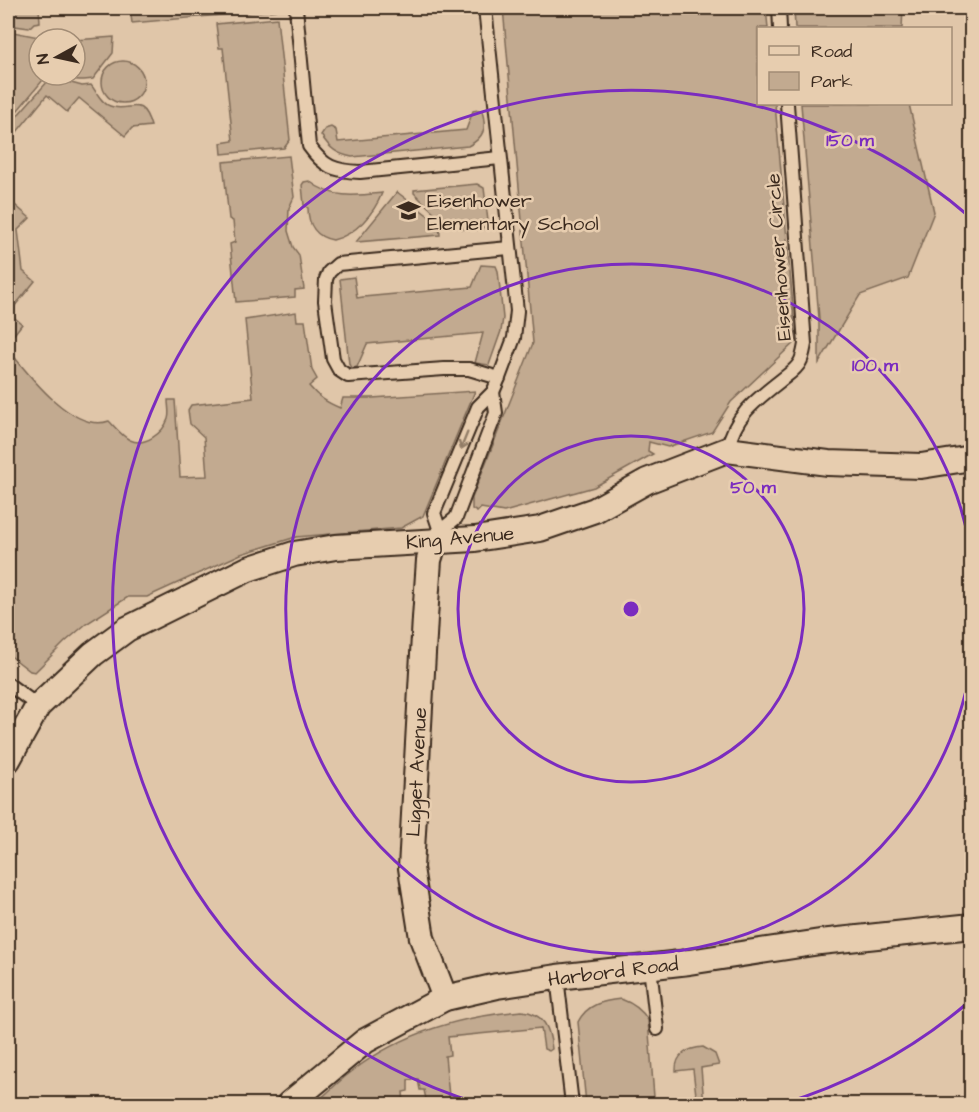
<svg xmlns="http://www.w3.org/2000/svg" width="979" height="1112" viewBox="0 0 979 1112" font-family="'Architects Daughter',sans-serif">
<rect width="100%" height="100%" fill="#e0c6a9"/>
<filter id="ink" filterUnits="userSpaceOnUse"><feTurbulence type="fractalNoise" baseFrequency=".0167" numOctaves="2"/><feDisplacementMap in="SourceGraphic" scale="12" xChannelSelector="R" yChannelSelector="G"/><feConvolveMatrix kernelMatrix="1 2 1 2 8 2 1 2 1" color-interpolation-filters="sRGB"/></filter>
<g filter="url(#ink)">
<g fill="#c2aa90" stroke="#7e6a57" stroke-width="1.5">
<polygon points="8,8 39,8 40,22 34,23 29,28 8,25"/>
<polygon points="130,8 275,8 276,10 132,23"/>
<polygon points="503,8 766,8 768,28 758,28 758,104 775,104 796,341 731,402 712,432 668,447 649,442 648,451 653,454 594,487 504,512 481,508 477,512 472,509 472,498 533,343"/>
<polygon points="794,8 903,8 902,28 795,28"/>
<polygon points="277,18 290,140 284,148 222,154 221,143 233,141 223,48 219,48 216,24"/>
<polygon points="8,31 39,37 39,75 44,75 43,80 8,122"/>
<path d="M114 37 113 53 93 79C82 80 74 82 65 75H75V40Z"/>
<circle cx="123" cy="82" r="21"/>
<path d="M53 78 82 86 91 85C97 92 101 103 110 106 129 114 141 92 151 126L132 128 125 136 79 98 67 112 47 95 8 143V124L11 127 17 116 48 81Z"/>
<polygon points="801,104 909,104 934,212 908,278 860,295 819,363 819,318"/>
<path d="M479 110 482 111C487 128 484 138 468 146L352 157C337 154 330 149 321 135L325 129 331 127 336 130 338 142 466 130 473 111Z"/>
<polygon points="289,156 294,197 289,208 288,231 293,247 299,255 304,289 295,290 295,297 236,302 230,244 235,242 233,221 229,219 223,162"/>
<path d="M309 181C332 199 355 196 382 193 374 214 355 235 333 240 316 237 308 225 308 208L304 205 302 185 304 182Z"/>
<path d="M477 184 484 188 488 221 483 229C453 235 434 213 414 193V190Z"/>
<polygon points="397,192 439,224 440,235 356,242"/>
<polygon points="8,199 30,218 18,230 23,271 35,281 9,313 22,324 8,342"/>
<polygon points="481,265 496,266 498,271 503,318 501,331 489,365 475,363 483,333 367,344 357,367 351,368 349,364 340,279 354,277 357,298 363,297 472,287"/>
<path d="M296 312 297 321H305L312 370 317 379 309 386C318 397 326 402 340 408L343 398H372L475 391 423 516 401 528 296 537 241 554 147 597H128L86 624 65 642 35 672 30 671 8 654V349C27 373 73 434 109 421 116 428 122 436 130 440 145 447 163 433 168 419 170 414 168 406 168 400H175L180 477 207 476 204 437 190 424 188 410 191 405 253 398 245 320Z"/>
<path d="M621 999C632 1003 642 1010 648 1020L654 1097 644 1104H586L578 1022C587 1004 603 1001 621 999Z"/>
<path d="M522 1011C544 1013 550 1029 552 1049L549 1051 544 1049 541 1028 448 1037 450 1055 445 1056 449 1096H454L455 1104H427L424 1090H420L418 1079 408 1080V1091L403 1092 404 1104H315C325 1095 335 1085 346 1076 396 1035 459 1016 522 1011Z"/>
<path d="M703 1047 715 1054 719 1065 701 1068 704 1104H697L693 1069 676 1071C675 1054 689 1048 703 1047Z"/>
</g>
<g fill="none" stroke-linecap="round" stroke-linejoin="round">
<defs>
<g id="lane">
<path d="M296 8 309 146C324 167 334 171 360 172L500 158"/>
<polyline points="779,8 780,28"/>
<polyline points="499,378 469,369 444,369 348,376 339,370 333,359 325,301 326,279 329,272 338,264 509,248"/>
<path d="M727 450C735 416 753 402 780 381 787 375 796 370 800 362 803 357 804 349 805 344L787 104"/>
<polyline points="440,531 434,513 478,407 493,392 499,378 514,338 517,311 485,8"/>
<polyline points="437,537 440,531 456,518 496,413 493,392"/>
<polyline points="8,684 38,706"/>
<polyline points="650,967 657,1029"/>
<polyline points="557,977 572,1104"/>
</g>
<g id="street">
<polyline points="435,541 429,560 425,618 411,868 422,938 445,998"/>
<polyline points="8,760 38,706 93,654 127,629 248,569 294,554 336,547 475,539 540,529 595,510 647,481 727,450 828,463 921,466 972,458"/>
<polyline points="289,1104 365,1041 445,998 497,986 557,977 689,962 820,942 972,926"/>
</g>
</defs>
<use href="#lane" stroke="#3b2a1e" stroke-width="16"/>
<use href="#street" stroke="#3b2a1e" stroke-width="28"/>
<use href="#lane" stroke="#e7cdaf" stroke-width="12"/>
<use href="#street" stroke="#e7cdaf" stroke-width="24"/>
</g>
<defs><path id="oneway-shaft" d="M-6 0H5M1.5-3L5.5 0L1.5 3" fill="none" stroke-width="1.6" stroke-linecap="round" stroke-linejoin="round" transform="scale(1.5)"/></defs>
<use stroke="#917c66" href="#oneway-shaft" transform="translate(464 441) rotate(112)"/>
</g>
<g fill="none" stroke="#7b2cbf" stroke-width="3">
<circle cx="631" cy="609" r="173"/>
<path d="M971 666A345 345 0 1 1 971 552"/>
<path d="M971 1000A518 518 0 0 1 782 1104M480 1104A518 518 0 1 1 971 218"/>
</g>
<defs>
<symbol id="school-bare" viewBox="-9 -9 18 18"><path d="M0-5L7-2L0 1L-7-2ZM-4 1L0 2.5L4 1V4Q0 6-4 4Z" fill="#3b2a1e" stroke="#e7cdaf" stroke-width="2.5" paint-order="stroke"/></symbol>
</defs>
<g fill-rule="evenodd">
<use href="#school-bare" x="392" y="194" width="33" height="33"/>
</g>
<g text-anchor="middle" stroke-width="5" stroke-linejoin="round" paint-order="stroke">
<g font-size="20" fill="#3b2a1e" stroke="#e7cdaf" text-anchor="start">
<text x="427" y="207">Eisenhower<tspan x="427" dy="23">Elementary School</tspan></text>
</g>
<g font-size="20" fill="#3b2a1e" stroke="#e7cdaf">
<text transform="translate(778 257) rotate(-94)" y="7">Eisenhower Circle</text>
<text transform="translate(460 537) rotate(-5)" y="7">King Avenue</text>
<text transform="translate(416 772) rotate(-87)" y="7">Ligget Avenue</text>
<text transform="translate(613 971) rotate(-7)" y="7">Harbord Road</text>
</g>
</g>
<circle cx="631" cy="609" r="9" fill="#7b2cbf" stroke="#e7cdaf" stroke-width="3"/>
<g font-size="18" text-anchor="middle" font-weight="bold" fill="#7b2cbf" stroke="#e7cdaf" stroke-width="5" stroke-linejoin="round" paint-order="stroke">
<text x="850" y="146">150 m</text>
<text x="875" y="371">100 m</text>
<text x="753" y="493">50 m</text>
</g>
<rect width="979" height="1112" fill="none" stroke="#e7cdaf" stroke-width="30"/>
<rect x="15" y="15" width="949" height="1082" fill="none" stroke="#3b2a1e" stroke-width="2" filter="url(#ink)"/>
<rect x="757" y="27" width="195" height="78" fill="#e7cdaf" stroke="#a28c75" stroke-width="1.5"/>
<rect x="769" y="46" width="30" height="9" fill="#e7cdaf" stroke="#a28c75" stroke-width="1.5"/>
<text x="811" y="57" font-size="18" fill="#3b2a1e">Road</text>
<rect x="769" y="72" width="30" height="18" fill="#c2aa90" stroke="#a28c75" stroke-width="1.5"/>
<text x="811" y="87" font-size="18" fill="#3b2a1e">Park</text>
<g transform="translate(57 57) rotate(262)"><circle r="28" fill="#e7cdaf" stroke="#a28c75" stroke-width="1.5"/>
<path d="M0-4.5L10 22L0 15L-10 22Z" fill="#3b2a1e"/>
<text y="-9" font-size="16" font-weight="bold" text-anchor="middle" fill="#3b2a1e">N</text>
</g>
</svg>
